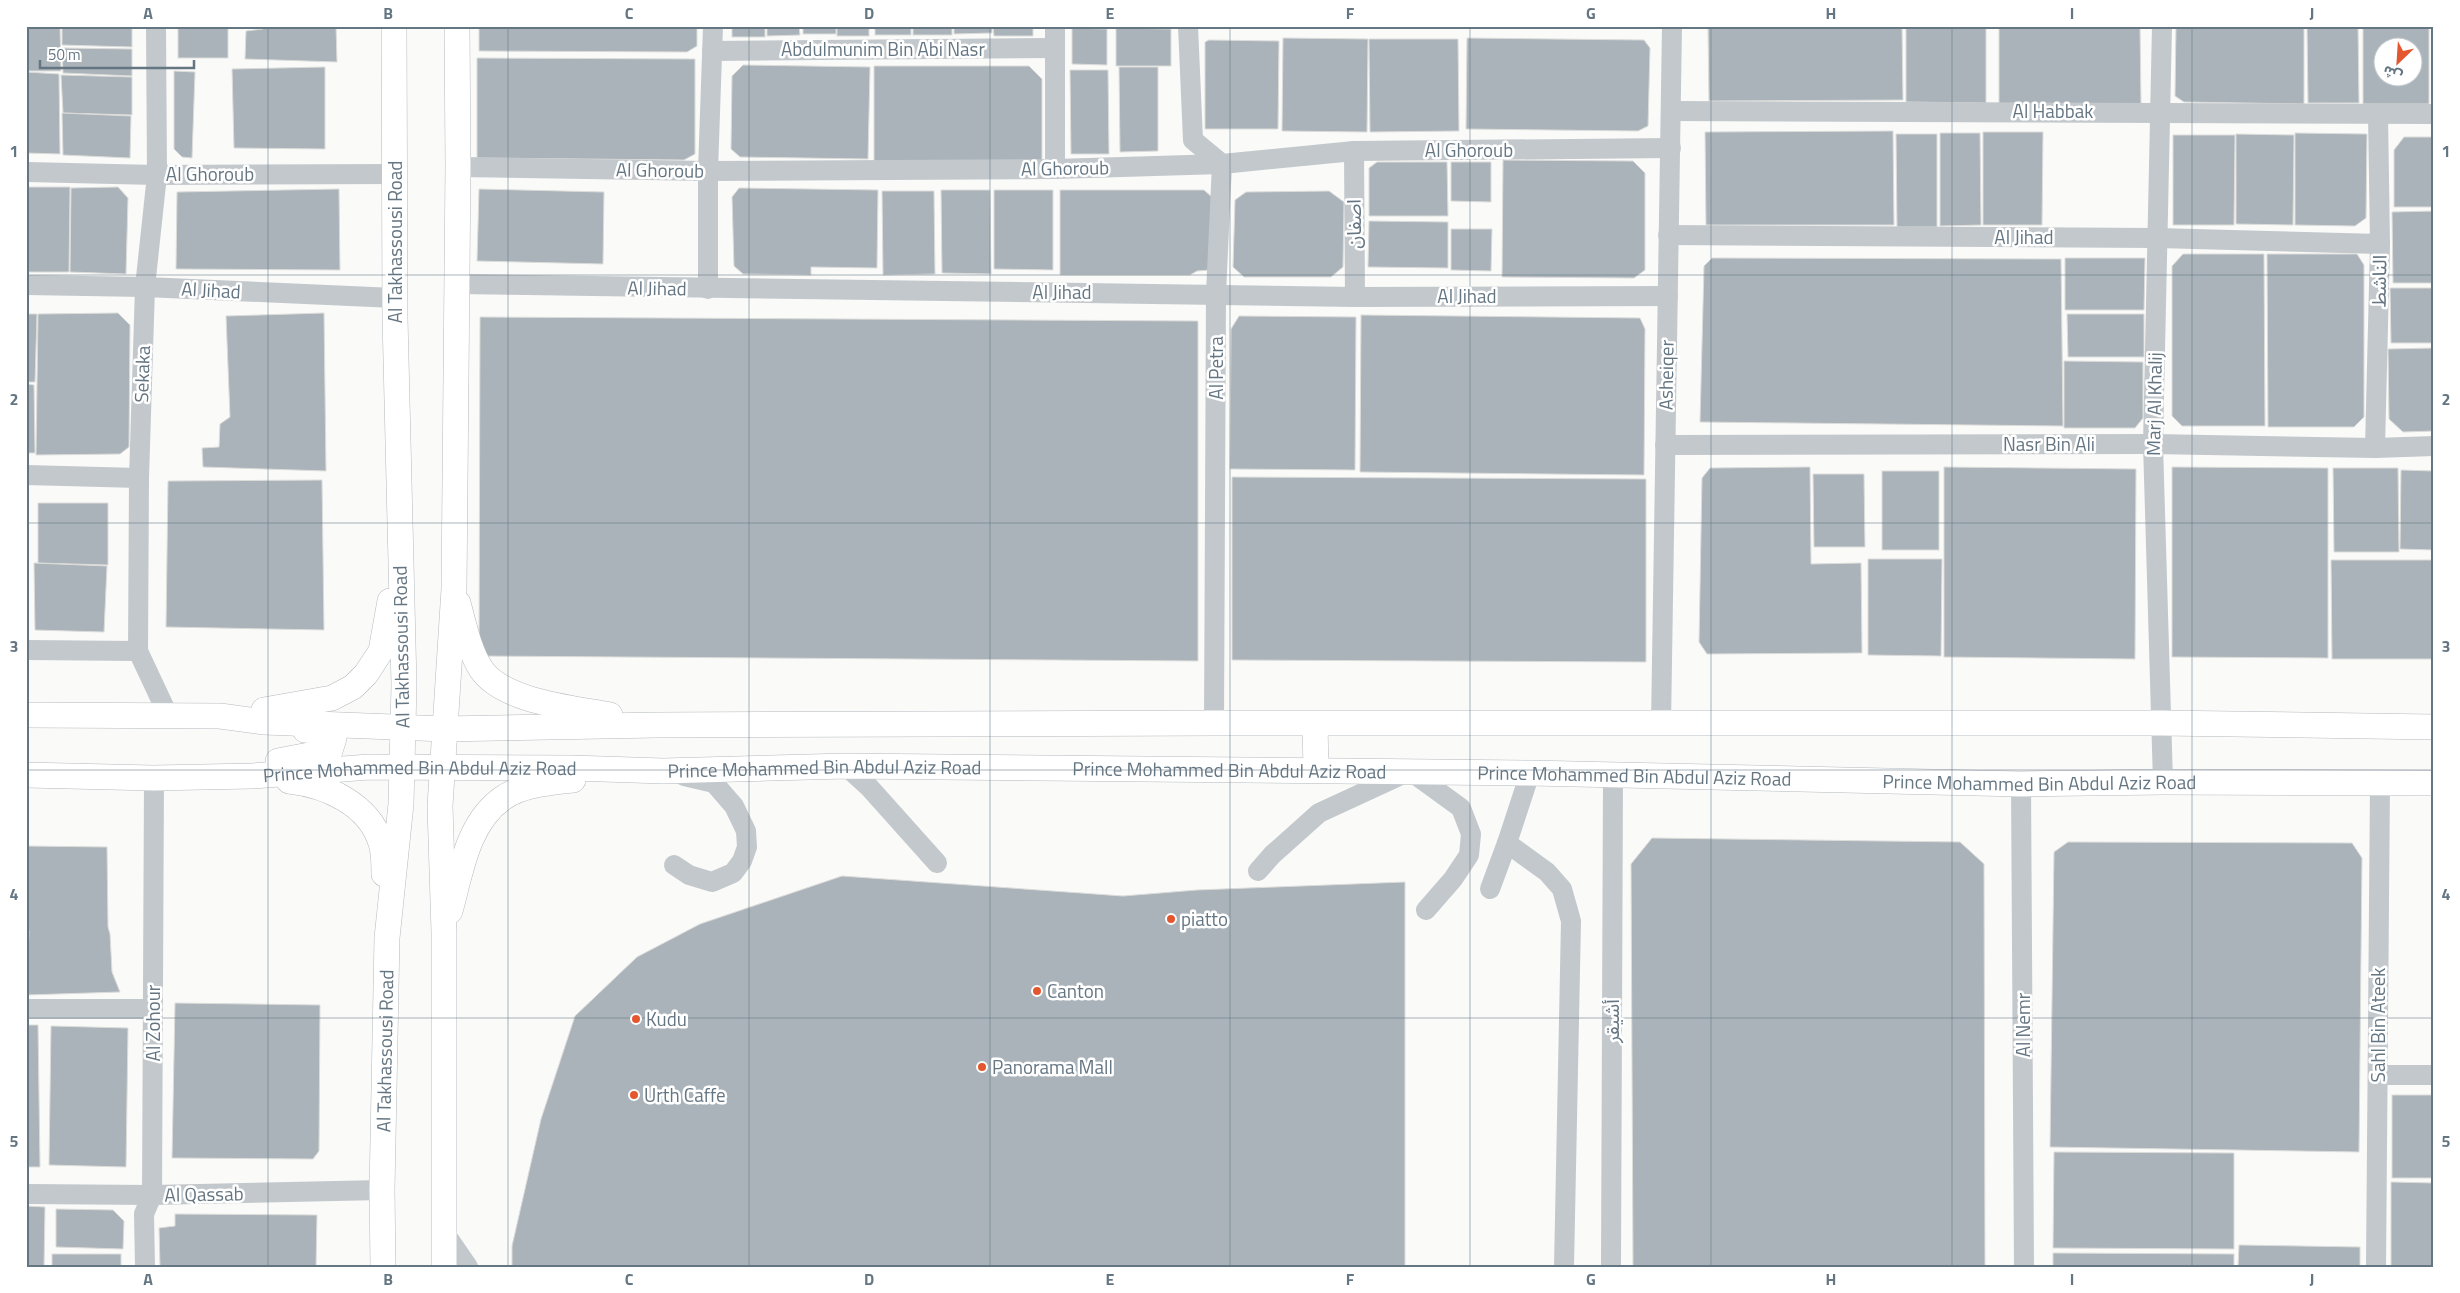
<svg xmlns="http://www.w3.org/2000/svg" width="2460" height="1293" viewBox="0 0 2460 1293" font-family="'Titillium Web','Noto Sans Arabic',sans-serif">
<rect width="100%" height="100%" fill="#fafaf8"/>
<g fill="#aab3b9" stroke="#dcdcda" fill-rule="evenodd">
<polygon points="26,26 60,26 61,71 26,71"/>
<polygon points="62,26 132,26 132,47 62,45"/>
<rect x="178" y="26" width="50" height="32"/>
<polygon points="263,26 336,26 337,62 245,59 246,31 263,29"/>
<polygon points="479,26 697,26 697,46 687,52 479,51"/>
<rect x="732" y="26" width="33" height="11"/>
<polygon points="767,26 799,26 800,35 767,36"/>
<rect x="803" y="26" width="33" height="8"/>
<rect x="837" y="26" width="32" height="10"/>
<rect x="875" y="26" width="36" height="9"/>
<rect x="913" y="26" width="39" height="9"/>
<polygon points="954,26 992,26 992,33 954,34"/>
<polygon points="993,26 1033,26 1033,36 994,36"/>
<polygon points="1708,26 1902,26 1903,100 1709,101"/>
<polygon points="1906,26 1986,26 1986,103 1906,102"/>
<polygon points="1999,26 2140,26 2141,104 1999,104"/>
<polygon points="2176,26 2304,26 2304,104 2184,102 2175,96"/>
<polygon points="2307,26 2358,26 2359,103 2308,103"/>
<path d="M2363 26H2429V104H2363ZM2382 48H2412V78H2382Z"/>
<rect x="2433" y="26" width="1" height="76"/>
<polygon points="1072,28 1107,29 1107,65 1072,64"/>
<polygon points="1116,28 1171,29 1171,66 1116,66"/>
<polygon points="1283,38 1368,39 1367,132 1282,131"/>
<polygon points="1467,38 1644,40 1650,48 1648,126 1638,131 1466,129"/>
<polygon points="1369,39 1458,39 1459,131 1370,132"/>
<polygon points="1209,40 1279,41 1278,129 1205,129 1205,42"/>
<polygon points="62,48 132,49 132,76 63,73"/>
<polygon points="477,58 695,59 695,154 684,160 477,158"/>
<polygon points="743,65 870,67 868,159 740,157 731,149 732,76"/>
<polygon points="874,66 1029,66 1042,79 1042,162 874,161"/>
<polygon points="325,67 325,149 234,148 232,69"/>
<polygon points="1119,67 1158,67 1158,151 1120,152"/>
<polygon points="1070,70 1108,70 1109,154 1071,154"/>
<polygon points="174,71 195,72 192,158 182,157 174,149"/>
<polygon points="26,72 59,74 60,154 26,153"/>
<polygon points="61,75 132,77 132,115 63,113"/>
<polygon points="62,113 131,116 130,158 63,155"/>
<polygon points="1893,131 1894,225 1706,225 1705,132"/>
<polygon points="1983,132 2043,132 2042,225 1983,225"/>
<polygon points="1940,133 1980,133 1981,225 1940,226"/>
<polygon points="2295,133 2367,134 2366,218 2355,226 2295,225"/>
<polygon points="1896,134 1937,134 1937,227 1897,227"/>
<polygon points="2236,134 2294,135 2293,225 2236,224"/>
<polygon points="2173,135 2235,135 2234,225 2173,225"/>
<polygon points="2404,137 2434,137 2434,207 2394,207 2394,150"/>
<polygon points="1503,160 1633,161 1645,173 1645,270 1634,278 1502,277"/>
<polygon points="1377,162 1447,162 1448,216 1369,216 1369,168"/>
<polygon points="1451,162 1491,162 1491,202 1451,201"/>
<polygon points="26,187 70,187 69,272 26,272"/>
<polygon points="118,187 128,198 126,274 70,272 71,188"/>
<polygon points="739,188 878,190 877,268 811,267 811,275 743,274 734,266 732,197"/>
<polygon points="339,189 340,270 176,269 177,192"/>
<polygon points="479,189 604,192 603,264 477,261"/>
<polygon points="941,190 990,190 991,274 942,273"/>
<polygon points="994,190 1053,190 1053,270 994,269"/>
<polygon points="1060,190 1204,190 1214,199 1210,270 1197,271 1190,275 1060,275"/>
<polygon points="882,191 934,191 935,274 883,275"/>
<polygon points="1329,191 1344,202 1343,267 1331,277 1244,277 1233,267 1235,200 1246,192"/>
<polygon points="2434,211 2434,283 2393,283 2392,212"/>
<polygon points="1369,221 1448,222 1448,268 1368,267"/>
<polygon points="1451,229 1492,229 1491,271 1451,270"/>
<polygon points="2183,254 2264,254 2265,426 2182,426 2172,416 2172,266"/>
<polygon points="2267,254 2357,254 2364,265 2364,417 2354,427 2268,427"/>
<polygon points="1712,258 2061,259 2063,426 1700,422 1704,266"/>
<polygon points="2065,258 2145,258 2144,310 2065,310"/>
<polygon points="2390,288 2434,288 2434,343 2391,343"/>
<polygon points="118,313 130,325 129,447 120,454 36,455 38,314"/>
<polygon points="324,313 326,471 203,467 202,448 219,447 220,424 230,417 226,316"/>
<polygon points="26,314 37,314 35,382 26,382"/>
<polygon points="2067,314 2144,314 2144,357 2068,357"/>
<polygon points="1361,315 1640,318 1645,329 1644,475 1360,472"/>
<polygon points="1239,316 1356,317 1355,470 1230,469 1231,329"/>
<polygon points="480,317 1198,321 1198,661 479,656"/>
<polygon points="2434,348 2434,431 2403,432 2389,419 2388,349"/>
<polygon points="2064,361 2143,362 2143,418 2135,428 2064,428"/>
<polygon points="26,384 34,385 35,453 26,453"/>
<polygon points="1810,467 1811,564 1861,563 1862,653 1707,654 1699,642 1702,478 1710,468"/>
<polygon points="1944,467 2136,469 2135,659 1944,657"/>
<polygon points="2172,467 2328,468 2328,658 2172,657"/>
<polygon points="2333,468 2398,468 2399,552 2334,552"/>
<polygon points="2401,470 2434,471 2434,550 2400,549"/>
<rect x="1882" y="471" width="57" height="79"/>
<polygon points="1813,474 1864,474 1865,547 1814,547"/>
<polygon points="1232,477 1646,479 1646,662 1232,660"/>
<polygon points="322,480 324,630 166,627 168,481"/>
<polygon points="38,503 108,503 108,565 38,563"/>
<polygon points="1868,559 1942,559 1941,656 1868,655"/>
<polygon points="2331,560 2434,560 2434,659 2332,659"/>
<polygon points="34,563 107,566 104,632 35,630"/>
<polygon points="1652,838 1960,842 1984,864 1985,1267 1633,1267 1631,864"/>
<polygon points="2068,842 2352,843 2362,858 2359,1152 2050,1147 2054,852"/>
<polygon points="26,846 107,847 108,927 110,934 112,972 120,992 26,995 29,931 26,930"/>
<polygon points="842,876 1123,896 1197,890 1405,882 1405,1267 512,1267 512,1246 541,1119 575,1016 637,957 700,924"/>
<polygon points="175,1003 320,1005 319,1151 313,1159 172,1158"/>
<polygon points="26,1025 38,1025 40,1167 26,1167"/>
<polygon points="51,1026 128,1028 126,1167 49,1165"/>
<rect x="2392" y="1095" width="42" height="83"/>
<polygon points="2054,1152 2234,1153 2234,1249 2053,1248"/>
<polygon points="2391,1182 2434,1183 2434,1267 2391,1267"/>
<polygon points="26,1206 45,1207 44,1267 26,1267"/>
<polygon points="56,1209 113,1210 124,1221 123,1249 56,1247"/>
<polygon points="175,1214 317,1215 316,1267 160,1266 159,1228 175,1226"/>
<polygon points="2239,1245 2360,1247 2360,1267 2238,1267"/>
<polygon points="2053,1253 2234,1254 2234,1267 2053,1267"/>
<rect x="52" y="1254" width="69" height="13"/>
</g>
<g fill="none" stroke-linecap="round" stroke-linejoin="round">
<defs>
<g id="major">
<path d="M458 603C464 625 469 650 481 669 503 702 574 708 610 715"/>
<polyline points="264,710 332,698 353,687 366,674 381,651 390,601"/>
<polyline points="26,715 220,716 264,722 445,729 657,725 1214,723 2161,723 2434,727"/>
<polyline points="1315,724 1316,770"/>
<polyline points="278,761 330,751 334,738 325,731 305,730"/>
<path id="s1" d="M26 775 154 778 252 776 369 767 572 768 663 771 846 766 1530 773 2021 784 2163 782 2434 783"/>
<path d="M289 781C326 785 369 804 381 843 384 853 384 863 384 874"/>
<path d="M450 911C461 872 467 823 503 798 521 785 552 782 573 780"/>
<path id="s2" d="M383 1267 382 1190 387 938 401 804 404 685 395 318 394 26"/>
<polyline points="444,1267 444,932 440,806 454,589 458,167 457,26"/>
</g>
</defs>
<use href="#major" stroke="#b5babe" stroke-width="26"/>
<g stroke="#c3c8cc" stroke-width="20">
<polyline points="156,26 157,175 145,287 139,478 138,651 168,715"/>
<polyline points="1188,26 1193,140 1222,164"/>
<polyline points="2162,26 2153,444 2163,782"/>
<polyline points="712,51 1054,48"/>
<polyline points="1672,111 2434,114"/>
<polyline points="1354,151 1355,297"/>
<polyline points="458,167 708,171 1055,169 1222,164 1354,151 1671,148"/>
<polyline points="1055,169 1055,26"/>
<polyline points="26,172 157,175 394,174"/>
<polyline points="1668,235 2157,238 2380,244"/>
<polyline points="457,284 1355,297 1668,296"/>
<polyline points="26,285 145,287 395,298"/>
<polyline points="708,289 708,171 713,26"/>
<polyline points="1665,445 2153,444 2375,448 2434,446"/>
<polyline points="2375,448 2380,244 2378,114"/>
<polyline points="26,475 139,478"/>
<polyline points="26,650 138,651"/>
<polyline points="1214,723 1216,293 1222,164"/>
<polyline points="1661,725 1672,26"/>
<polyline points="846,766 869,787 937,863"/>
<polyline points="1530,773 1507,843 1547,872 1562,889 1571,921 1564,1267"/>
<polyline points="2021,784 2024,1267"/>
<polyline points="674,865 689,875 712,882 733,873 742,861 747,847 746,831 734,806 714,783 684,776"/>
<polyline points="1258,871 1272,855 1319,813 1410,771 1461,808 1471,834 1469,855 1453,879 1426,910"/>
<polyline points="1490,889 1507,843"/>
<polyline points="26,1009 153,1009"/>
<polyline points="2378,1075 2434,1075"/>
<polyline points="26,1194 152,1195 382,1190"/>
<polyline points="444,1232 468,1267"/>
<polyline points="145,1267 144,1214 152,1195 154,778"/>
<polyline points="1611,1267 1613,776"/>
<polyline points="2376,1267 2380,783"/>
</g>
<use href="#major" stroke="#fff" stroke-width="25"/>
</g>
<path fill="none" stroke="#657683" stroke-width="1" stroke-opacity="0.55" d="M268 26V1267M508 26V1267M749 26V1267M990 26V1267M1230 26V1267M1470 26V1267M1711 26V1267M1952 26V1267M2192 26V1267M26 275H2434M26 523H2434M26 770H2434M26 1018H2434"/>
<g fill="#e4572e" stroke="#fff" stroke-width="2">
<circle cx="1171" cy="919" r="5"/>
<circle cx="1037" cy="991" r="5"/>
<circle cx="636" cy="1019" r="5"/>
<circle cx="982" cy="1067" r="5"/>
<circle cx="634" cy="1095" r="5"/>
</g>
<g text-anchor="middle" stroke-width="5" stroke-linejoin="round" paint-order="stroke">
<g font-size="19" fill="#657683" stroke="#fff">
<text x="883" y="56">Abdulmunim Bin Abi Nasr</text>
<text x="2053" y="118">Al Habbak</text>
<text x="1469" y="157">Al Ghoroub</text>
<text transform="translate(1065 168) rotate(-1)" y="7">Al Ghoroub</text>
<text transform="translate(660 170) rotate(1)" y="7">Al Ghoroub</text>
<text x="210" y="181">Al Ghoroub</text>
<text transform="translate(1354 224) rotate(-90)" y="7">اصفان</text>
<text x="2024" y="244">Al Jihad</text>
<text transform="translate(395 242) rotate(-90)" y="7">Al Takhassousi Road</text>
<text transform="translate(2379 281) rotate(-89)" y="7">الناشط</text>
<text transform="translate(657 288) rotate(1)" y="7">Al Jihad</text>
<text transform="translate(211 290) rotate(3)" y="7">Al Jihad</text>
<text x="1062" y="299">Al Jihad</text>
<text x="1467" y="303">Al Jihad</text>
<text transform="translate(1216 368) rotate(-90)" y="7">Al Petra</text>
<text transform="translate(142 374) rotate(-88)" y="7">Sekaka</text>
<text transform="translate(1666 375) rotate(-89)" y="7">Asheiqer</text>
<text transform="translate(2154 404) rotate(-89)" y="7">Marj Al Khalij</text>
<text x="2049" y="451">Nasr Bin Ali</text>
<text transform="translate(401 647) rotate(-91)" y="7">Al Takhassousi Road</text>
<text dy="7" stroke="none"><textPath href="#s1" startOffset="799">Prince Mohammed Bin Abdul Aziz Road</textPath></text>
<text dy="7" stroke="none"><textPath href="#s1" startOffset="1204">Prince Mohammed Bin Abdul Aziz Road</textPath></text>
<text dy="7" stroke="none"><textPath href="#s1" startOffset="394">Prince Mohammed Bin Abdul Aziz Road</textPath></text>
<text dy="7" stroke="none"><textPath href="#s1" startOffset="1609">Prince Mohammed Bin Abdul Aziz Road</textPath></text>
<text dy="7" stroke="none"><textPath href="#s1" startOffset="2014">Prince Mohammed Bin Abdul Aziz Road</textPath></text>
<text transform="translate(1612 1021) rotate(-90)" y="7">أشيقر</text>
<text transform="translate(153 1023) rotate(-90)" y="7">Al Zohour</text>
<text transform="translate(2023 1025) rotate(-90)" y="7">Al Nemr</text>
<text transform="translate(2378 1025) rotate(-90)" y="7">Sahl Bin Ateek</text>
<text dy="7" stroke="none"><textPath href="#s2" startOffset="216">Al Takhassousi Road</textPath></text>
<text transform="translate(204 1194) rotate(-1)" y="7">Al Qassab</text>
</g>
<g font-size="19" fill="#657683" stroke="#fff" text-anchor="start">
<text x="1181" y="926">piatto</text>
<text x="1047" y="998">Canton</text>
<text x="646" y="1026">Kudu</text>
<text x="992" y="1074">Panorama Mall</text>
<text x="644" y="1102">Urth Caffe</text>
</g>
</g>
<rect width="2460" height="1293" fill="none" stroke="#ffffff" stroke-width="55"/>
<g transform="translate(2398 62) rotate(205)"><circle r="24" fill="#ffffff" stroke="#c1c8cd"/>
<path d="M0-4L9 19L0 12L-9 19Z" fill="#e4572e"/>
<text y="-8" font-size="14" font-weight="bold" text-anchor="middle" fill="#657683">ش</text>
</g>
<path d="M40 60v8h154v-8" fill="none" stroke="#657683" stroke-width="2.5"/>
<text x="48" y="60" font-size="15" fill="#657683" stroke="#ffffff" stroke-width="4" paint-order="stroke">50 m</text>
<rect x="28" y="28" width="2404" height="1238" fill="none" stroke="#657683" stroke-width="2"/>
<g font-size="16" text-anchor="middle" font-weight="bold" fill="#657683">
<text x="148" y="19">A</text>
<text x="388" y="19">B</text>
<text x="629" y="19">C</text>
<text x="869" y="19">D</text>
<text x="1110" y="19">E</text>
<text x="1350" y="19">F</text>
<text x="1591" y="19">G</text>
<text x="1831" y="19">H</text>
<text x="2072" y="19">I</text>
<text x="2312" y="19">J</text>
<text x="14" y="157">1</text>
<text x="2446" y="157">1</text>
<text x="14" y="405">2</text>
<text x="2446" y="405">2</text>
<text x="14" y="652">3</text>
<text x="2446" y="652">3</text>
<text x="14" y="900">4</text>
<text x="2446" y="900">4</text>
<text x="14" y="1147">5</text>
<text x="2446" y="1147">5</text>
<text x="148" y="1285">A</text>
<text x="388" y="1285">B</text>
<text x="629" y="1285">C</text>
<text x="869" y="1285">D</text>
<text x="1110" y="1285">E</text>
<text x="1350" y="1285">F</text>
<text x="1591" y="1285">G</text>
<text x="1831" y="1285">H</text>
<text x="2072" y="1285">I</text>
<text x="2312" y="1285">J</text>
</g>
</svg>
